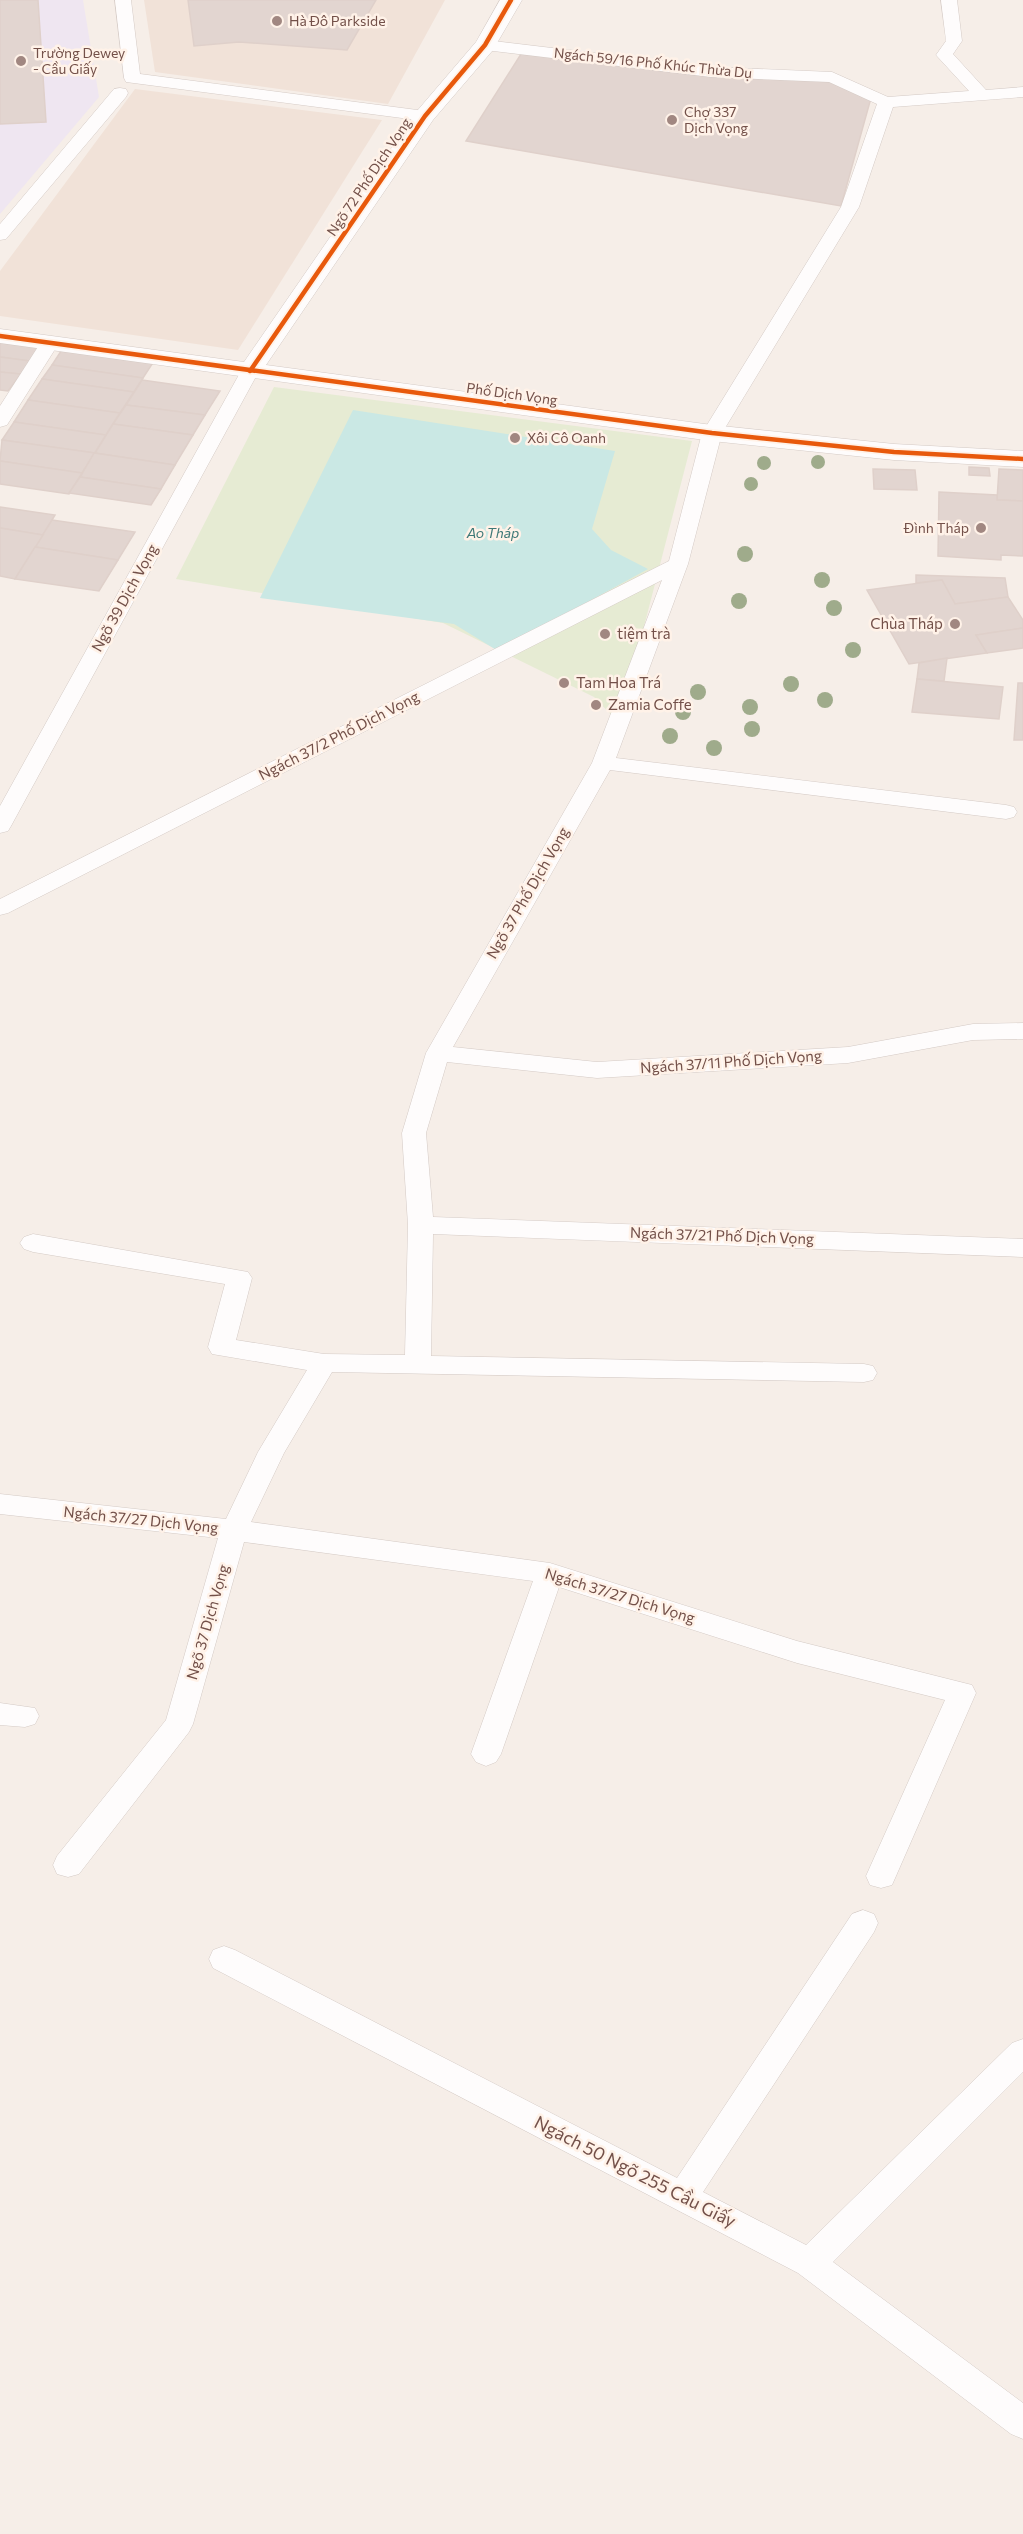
<svg xmlns="http://www.w3.org/2000/svg" width="1023" height="2534" viewBox="0 0 1023 2534" font-family="Commissioner,sans-serif">
<rect width="100%" height="100%" fill="#f6eee8"/>
<g fill="#f1e2d8">
<polygon points="144,0 445,0 388,104 155,72"/>
<polygon points="135,89 382,120 238,350 0,316 0,271"/>
</g>
<polygon fill="#efe6f1" points="0,0 83,0 99,97 0,214"/>
<polygon fill="#e6ebd3" points="274,387 692,441 619,723 594,697 443,623 176,579"/>
<polygon fill="#cae8e4" points="353,410 615,451 592,529 611,550 648,569 498,651 454,624 260,598"/>
<g fill="#e2d5d0" stroke="#dfd0ca" stroke-width="1.5">
<polygon points="0,0 38,0 46,122 0,124"/>
<polygon points="188,0 376,0 347,50 239,42 194,46"/>
<polygon points="521,54 824,79 871,98 841,206 466,141"/>
<polygon points="0,340 40,346 30,361 0,357"/>
<polygon points="63,348 154,361 143,378 52,365"/>
<polygon points="0,357 30,361 21,374 0,372"/>
<polygon points="52,365 143,378 134,392 42,379"/>
<polygon points="0,372 21,374 8,391 0,390"/>
<polygon points="42,379 134,392 120,413 28,400"/>
<polygon points="142,380 220,391 205,415 126,405"/>
<polygon points="28,400 120,413 106,435 14,422"/>
<polygon points="126,405 205,415 193,435 113,424"/>
<polygon points="14,422 106,435 95,453 2,440"/>
<polygon points="113,424 193,435 175,465 95,453"/>
<polygon points="2,440 95,453 82,473 0,461"/>
<polygon points="94,453 175,465 161,489 80,477"/>
<polygon points="0,461 82,473 69,494 0,484"/>
<polygon points="969,467 989,468 990,476 969,475"/>
<polygon points="873,469 915,470 917,490 874,489"/>
<polygon points="999,469 1023,470 1023,501 997,500"/>
<polygon points="80,477 161,489 151,505 69,493"/>
<polygon points="939,492 997,495 997,500 1023,501 1023,556 1001,555 1001,560 938,556"/>
<polygon points="0,507 55,515 43,535 0,528"/>
<polygon points="52,520 135,532 118,560 35,547"/>
<polygon points="0,528 43,535 15,579 0,576"/>
<polygon points="35,547 118,560 99,591 15,579"/>
<polygon points="916,575 1005,578 1008,597 955,604 942,580 916,583"/>
<polygon points="942,580 955,604 1008,597 1023,620 1023,628 976,635 987,653 909,664 867,590"/>
<polygon points="1023,628 1023,648 987,653 976,635"/>
<polygon points="947,658 944,681 917,679 919,663"/>
<polygon points="917,679 1003,687 999,719 912,712"/>
<polygon points="1018,683 1023,683 1023,740 1014,740"/>
</g>
<g fill="none" stroke-linecap="round" stroke-linejoin="round">
<defs>
<g id="service">
<polygon points="115,0 131,0 140,74 425,111 431,112 434,116 431,120 425,121 126,82 124,78"/>
<polygon points="941,0 957,0 962,41 953,54 986,90 1023,87 1023,97 893,107 859,207 722,433 688,564 616,758 1006,805 1014,807 1017,812 1014,817 1006,819 610,770 453,1047 597,1062 848,1047 973,1024 1023,1023 1023,1039 973,1040 848,1063 597,1078 447,1062 426,1133 433,1217 1023,1239 1023,1257 433,1234 431,1356 864,1364 873,1366 877,1373 873,1380 864,1382 332,1372 284,1453 251,1522 550,1563 797,1641 972,1685 976,1693 896,1876 892,1885 881,1888 870,1885 866,1876 945,1700 797,1663 559,1587 501,1754 496,1762 486,1766 476,1762 471,1754 533,1581 244,1542 193,1724 189,1732 79,1874 68,1877 57,1874 53,1865 57,1856 166,1720 218,1538 0,1514 0,1494 226,1519 258,1452 307,1370 212,1354 208,1347 225,1284 33,1252 24,1249 20,1243 24,1237 33,1234 248,1272 252,1278 236,1340 324,1354 405,1355 408,1225 402,1133 426,1053 592,763 662,580 8,913 0,915 0,899 669,561 702,433 841,207 877,104 829,82 711,77 485,50 477,45 479,41 485,40 711,67 832,72 888,97 969,91 936,55 946,41"/>
<polygon points="120,88 126,89 128,93 126,97 6,239 0,240 0,224 114,89"/>
<polygon points="50,337 57,339 59,343 7,425 0,427 0,406 43,339"/>
<polygon points="250,365 257,367 259,371 11,826 8,831 0,833 0,806 241,371 243,367"/>
<polygon points="0,1703 35,1708 39,1716 35,1724 25,1727 0,1725"/>
<polygon points="863,1910 874,1914 878,1923 874,1932 703,2192 806,2245 1012,2043 1023,2039 1023,2072 833,2262 1023,2403 1023,2439 1011,2434 798,2273 213,1968 209,1959 213,1950 224,1946 235,1950 677,2178 852,1914"/>
</g>
<polygon id="minor" points="500,0 522,0 493,50 433,120 266,365 712,425 894,444 1023,451 1023,467 894,460 712,441 0,343 0,329 244,362 417,111 476,42"/>
</defs>
<use href="#service" stroke="#d4cac5" stroke-width="1"/>
<use href="#minor" stroke="#d4cac5" stroke-width="1"/>
<use href="#service" fill="#fefcfc" fill-rule="evenodd"/>
<use href="#minor" fill="#fefcfc" fill-rule="evenodd"/>
<defs>
<g id="cycleway">
<polyline points="0,336 712,433 894,452 1023,459"/>
<polyline points="250,371 425,116 485,45 511,0"/>
</g>
</defs>
<use href="#cycleway" stroke="#fff2e8" stroke-width="8"/>
<use href="#cycleway" stroke="#e8590c" stroke-width="4.5"/>
</g>
<g fill="#9fab8b">
<circle cx="818" cy="462" r="7"/>
<circle cx="764" cy="463" r="7"/>
<circle cx="751" cy="484" r="7"/>
<circle cx="745" cy="554" r="8"/>
<circle cx="822" cy="580" r="8"/>
<circle cx="739" cy="601" r="8"/>
<circle cx="834" cy="608" r="8"/>
<circle cx="853" cy="650" r="8"/>
<circle cx="791" cy="684" r="8"/>
<circle cx="698" cy="692" r="8"/>
<circle cx="825" cy="700" r="8"/>
<circle cx="750" cy="707" r="8"/>
<circle cx="683" cy="712" r="8"/>
<circle cx="752" cy="729" r="8"/>
<circle cx="670" cy="736" r="8"/>
<circle cx="714" cy="748" r="8"/>
</g>
<g fill="#a18781" stroke="#fff2e8" stroke-width="2">
<circle cx="277" cy="21" r="6"/>
<circle cx="21" cy="61" r="6"/>
<circle cx="672" cy="120" r="6"/>
<circle cx="515" cy="438" r="6"/>
<circle cx="981" cy="528" r="6"/>
<circle cx="955" cy="624" r="6"/>
<circle cx="605" cy="634" r="6"/>
<circle cx="564" cy="683" r="6"/>
<circle cx="596" cy="705" r="6"/>
</g>
<g text-anchor="middle" stroke-width="5" stroke-linejoin="round" paint-order="stroke">
<g font-size="14" fill="#735049" stroke="#fff2e8" text-anchor="start">
<text x="289" y="26">Hà Đô Parkside</text>
<text x="33" y="58">Trường Dewey<tspan x="33" dy="16">- Cầu Giấy</tspan></text>
<text x="684" y="117">Chợ 337<tspan x="684" dy="16">Dịch Vọng</tspan></text>
<text x="527" y="443">Xôi Cô Oanh</text>
<text x="969" y="533" text-anchor="end">Đình Tháp</text>
</g>
<g font-size="14" fill="#735049" stroke="#fff2e8">
<text transform="translate(653 63) rotate(6)" y="5">Ngách 59/16 Phố Khúc Thừa Dụ</text>
<text transform="translate(369 177) rotate(-56)" y="5">Ngõ 72 Phố Dịch Vọng</text>
<text transform="translate(512 394) rotate(8)" y="5">Phố Dịch Vọng</text>
</g>
<g font-size="14" font-style="italic" fill="#3d7877" stroke="#fff2e8">
<text x="493" y="538">Ao Tháp</text>
</g>
<g font-size="15" fill="#735049" stroke="#fff2e8">
<text transform="translate(125 598) rotate(-61)" y="5">Ngõ 39 Dịch Vọng</text>
<text transform="translate(339 736) rotate(-27)" y="5">Ngách 37/2 Phố Dịch Vọng</text>
<text transform="translate(528 893) rotate(-60)" y="5">Ngõ 37 Phố Dịch Vọng</text>
<text transform="translate(731 1062) rotate(-4)" y="5">Ngách 37/11 Phố Dịch Vọng</text>
<text transform="translate(722 1236) rotate(2)" y="5">Ngách 37/21 Phố Dịch Vọng</text>
<text transform="translate(141 1520) rotate(6)" y="5">Ngách 37/27 Dịch Vọng</text>
<text transform="translate(620 1596) rotate(17)" y="5">Ngách 37/27 Dịch Vọng</text>
<text transform="translate(208 1622) rotate(-74)" y="5">Ngõ 37 Dịch Vọng</text>
</g>
<g font-size="15" fill="#735049" stroke="#fff2e8" text-anchor="start">
<text x="943" y="629" text-anchor="end">Chùa Tháp</text>
<text x="617" y="639">tiệm trà</text>
<text x="576" y="688">Tam Hoa Trá</text>
<text x="608" y="710">Zamia Coffe</text>
</g>
<g font-size="18" fill="#735049" stroke="#fff2e8">
<text transform="translate(635 2172) rotate(27)" y="6">Ngách 50 Ngõ 255 Cầu Giấy</text>
</g>
</g>
</svg>
